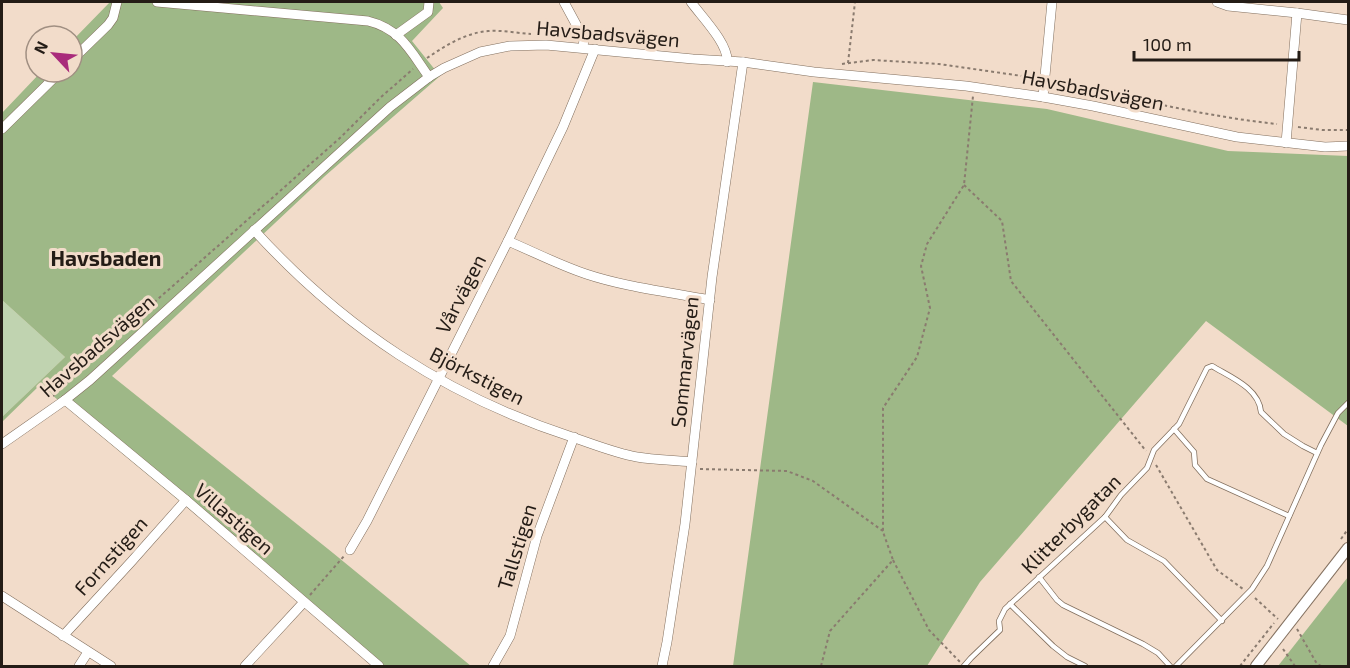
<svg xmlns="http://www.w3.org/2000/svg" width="1350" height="668" viewBox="0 0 1350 668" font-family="'Exo 2',sans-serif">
<rect width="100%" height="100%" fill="#f2dcca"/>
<polygon fill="#c0d3b0" points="2,300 65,357 2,417"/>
<g fill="#9eb887">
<polygon points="110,2 439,2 443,8 412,41 440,76 325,176 112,376 333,553 471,666 378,666 40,385 2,422 2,417 65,357 2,300 2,113 41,72 72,72 72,41"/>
<polygon points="813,82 1047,109 1228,151 1348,156 1348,426 1206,321 980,582 927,666 733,666"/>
<polygon points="1348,577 1348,666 1278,666"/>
</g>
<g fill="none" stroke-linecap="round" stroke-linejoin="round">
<defs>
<g id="service">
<polyline points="1174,429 1194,452 1195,465 1207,479 1289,516"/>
<polyline points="1105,517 1127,540 1164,561 1222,621"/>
<polyline points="1039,577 1057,600 1063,605 1143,644 1158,653 1170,666"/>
<polyline points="1010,604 1053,646 1067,657 1085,666"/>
<path d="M964 666 971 658 1000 630 999 621 1005 609 1105 517 1121 495 1147 468 1154 450 1179 424 1207 368 1212 366C1230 377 1259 388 1261 412L1284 434 1303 446 1317 453"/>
<polyline points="1176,666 1252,589 1267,566 1321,445 1338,413 1348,403"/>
</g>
<g id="minor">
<path d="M157 2 368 21C401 29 411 52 429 77"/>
<polyline points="564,2 584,39 583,47"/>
<path d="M691 2C701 16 729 44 727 62"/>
<polyline points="1217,2 1228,6 1297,13 1348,20"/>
<polyline points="396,35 428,12 429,2"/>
<polyline points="72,60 108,25 113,18 117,2"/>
<polyline points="1043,97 1052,2"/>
<polyline points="2,129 60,72"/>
<polyline points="1286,143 1297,13"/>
<path d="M254 230C343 328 446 396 572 437 593 444 615 453 637 457 655 460 674 460 692 462"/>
<path d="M508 241C534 252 559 265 586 274 625 287 669 292 710 300"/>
<polyline points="65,400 186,500 379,666"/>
<polyline points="2,444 65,400 90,380 390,107 429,77 444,68 480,52 510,46 546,45 693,59 743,62 814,72 966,86 1043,97 1093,106 1237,137 1325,147 1348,146"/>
<polyline points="350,550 367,521 508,241 563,127 595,49"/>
<polyline points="2,596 111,666"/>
<polyline points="63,636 131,562 186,500"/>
<polyline points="79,666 88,652"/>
<polyline points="245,666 304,602"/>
<polyline points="493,666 510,636 537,536 574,437"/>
<polyline points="662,666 667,642 685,524 712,277 743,62"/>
</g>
<polyline id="tertiary" points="1256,666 1348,548"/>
</defs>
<use href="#service" stroke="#826f5e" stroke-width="6"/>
<use href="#minor" stroke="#826f5e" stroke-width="10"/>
<use href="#tertiary" stroke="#826f5e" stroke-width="12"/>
<g stroke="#8a7b6f" stroke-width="2" stroke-dasharray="3 3" stroke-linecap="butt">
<path d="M427 58C445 46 465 33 488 31 502 30 517 33 531 34"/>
<polyline points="848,63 855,2"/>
<polyline points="842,64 873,60 939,64 1036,78"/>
<path d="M1053 80C1127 97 1201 116 1277 124"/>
<polyline points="1298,127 1322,130 1348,130"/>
<polyline points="964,185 1002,221 1011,281 1146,451"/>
<polyline points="53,396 97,353 341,137 380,98 413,69"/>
<polyline points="1156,465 1217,570 1243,589"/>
<polyline points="700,469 787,471 813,481 883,531"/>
<polyline points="1341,539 1348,529"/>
<polyline points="893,560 929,630 960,662"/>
<polyline points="310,595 344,556"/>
<polyline points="1255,598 1278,619"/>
<polyline points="1297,629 1317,664 1321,666"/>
<polyline points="1283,649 1295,666"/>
<polyline points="821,666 830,631 893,560 883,532 883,408 917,357 930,308 921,266 927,244 964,185 973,96"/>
<polyline points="1240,666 1274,623"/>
</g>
<use href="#service" stroke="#fff" stroke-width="4.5"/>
<use href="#minor" stroke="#fff" stroke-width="9"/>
<use href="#tertiary" stroke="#fff" stroke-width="10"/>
</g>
<g text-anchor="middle" stroke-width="6" stroke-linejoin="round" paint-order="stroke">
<g font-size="20" fill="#241c16" stroke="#f2dcca">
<text transform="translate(608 34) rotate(5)" y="7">Havsbadsvägen</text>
<text transform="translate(1093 90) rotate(11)" y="7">Havsbadsvägen</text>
<text transform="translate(461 294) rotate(-63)" y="7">Vårvägen</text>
<text transform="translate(97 346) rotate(-41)" y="7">Havsbadsvägen</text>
<text transform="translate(685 362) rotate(-84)" y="7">Sommarvägen</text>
<text transform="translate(477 376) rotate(27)" y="7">Björkstigen</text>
<text transform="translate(234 519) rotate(41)" y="7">Villastigen</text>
<text transform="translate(1071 524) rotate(-45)" y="7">Klitterbygatan</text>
<text transform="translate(517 547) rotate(-73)" y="7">Tallstigen</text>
<text transform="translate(111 556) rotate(-48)" y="7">Fornstigen</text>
</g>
<g font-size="21" font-weight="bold" fill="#241c16" stroke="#f2dcca">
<text x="106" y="266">Havsbaden</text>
</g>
</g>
<rect width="1350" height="668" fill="none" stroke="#241c16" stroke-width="6"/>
<g transform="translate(54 54) rotate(296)"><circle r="28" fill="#f2dcca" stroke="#a08f82" stroke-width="1.5"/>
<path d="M0-4.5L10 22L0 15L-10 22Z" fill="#a92b7b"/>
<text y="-9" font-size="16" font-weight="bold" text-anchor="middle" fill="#241c16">N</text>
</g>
<path d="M1134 51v9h165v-9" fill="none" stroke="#241c16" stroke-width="3"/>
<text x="1143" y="51" font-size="18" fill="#241c16" stroke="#f2dcca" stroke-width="4.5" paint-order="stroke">100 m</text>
</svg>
